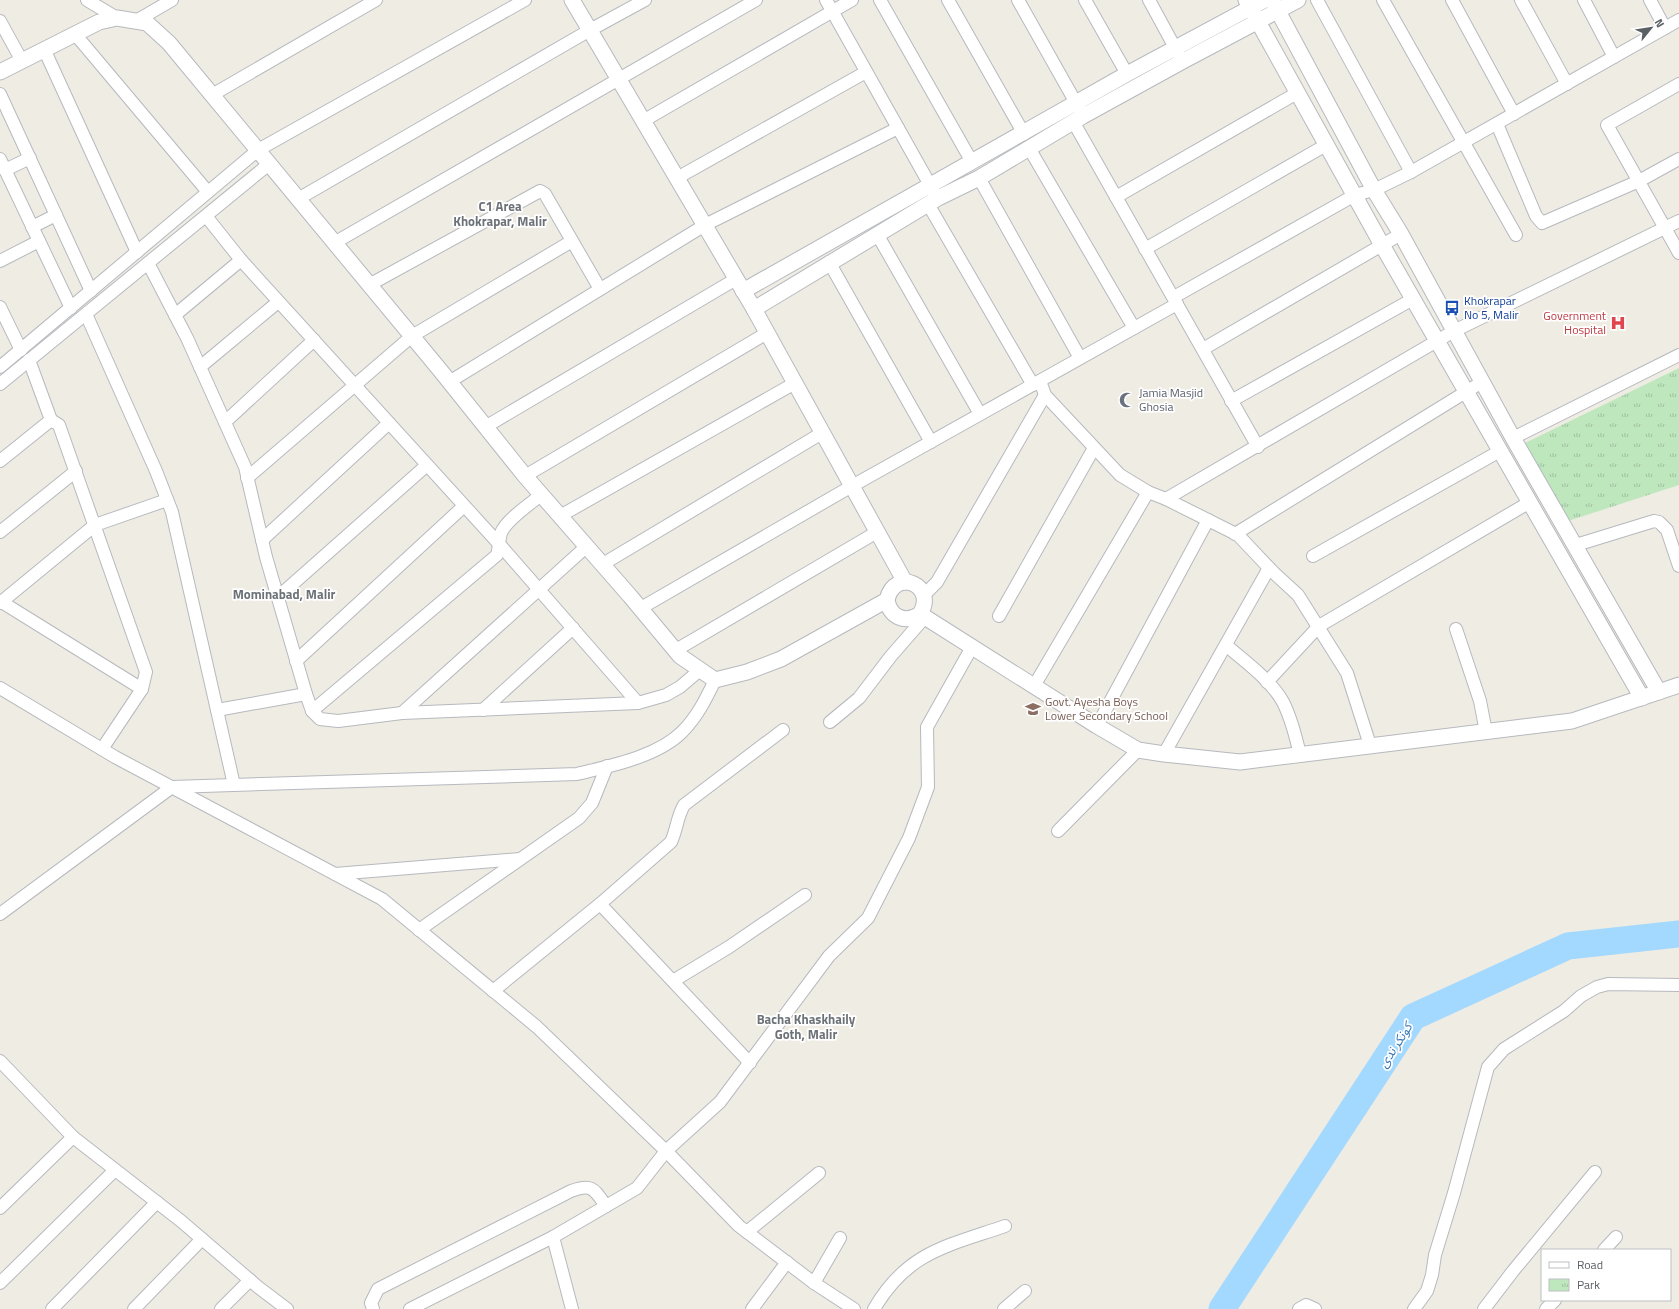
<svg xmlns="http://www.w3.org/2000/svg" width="1679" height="1309" viewBox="0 0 1679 1309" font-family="'Titillium Web','Noto Sans Arabic',sans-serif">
<defs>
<pattern id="park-tufts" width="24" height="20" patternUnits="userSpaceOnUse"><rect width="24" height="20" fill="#bfe7be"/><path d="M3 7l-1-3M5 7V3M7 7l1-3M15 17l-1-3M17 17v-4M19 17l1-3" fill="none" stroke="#9ebf9e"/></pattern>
</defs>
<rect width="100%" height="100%" fill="#efece3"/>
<polygon fill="url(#park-tufts)" points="1679,368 1679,485 1568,521 1523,444"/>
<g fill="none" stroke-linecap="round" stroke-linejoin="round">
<polyline stroke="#a3d9ff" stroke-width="27" points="1222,1309 1413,1017 1568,946 1679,934"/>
<defs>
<g id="minor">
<polyline points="87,0 117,18"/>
<polyline points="826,0 934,192"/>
<polyline points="880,0 972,162"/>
<polyline points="948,0 1024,134"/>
<polyline points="1018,0 1080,110"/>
<polyline points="1085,0 1127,74"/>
<polyline points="1149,0 1179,55"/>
<polyline points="1317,0 1411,172"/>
<polyline points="1383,0 1516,235"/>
<polyline points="1452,0 1514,114"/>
<polyline points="1521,0 1567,84"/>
<polyline points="1584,0 1614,57"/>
<polyline points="1650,0 1665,28"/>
<polyline points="0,21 22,61"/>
<polyline points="136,21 172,0"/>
<polyline points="75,34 208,192"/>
<polyline points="44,49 137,252"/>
<polyline points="1679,84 1607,125 1679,253"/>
<polyline points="0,94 91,291"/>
<polyline points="212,95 376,0"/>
<polyline points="643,121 852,0"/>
<polyline points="1074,123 1258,447"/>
<polyline points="1497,124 1536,216 1542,223 1639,181 1679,159"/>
<polyline points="1029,148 1134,328"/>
<polyline points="0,159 71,308"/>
<polyline points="5,170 30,158"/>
<polyline points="677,178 866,72"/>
<polyline points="979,178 1080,358"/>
<polyline points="1116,197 1297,93"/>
<polyline points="298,199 590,30 645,0"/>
<polyline points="928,204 1033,385"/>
<polyline points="206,216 241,260 500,545 638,703"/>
<polyline points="32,227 56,215"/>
<polyline points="877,234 980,414"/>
<polyline points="334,243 756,0"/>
<polyline points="1145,249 1326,145"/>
<polyline points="0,261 39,241"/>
<polyline points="829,262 931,442"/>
<polyline points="148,263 187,338 245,467 266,557 306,694 312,711 320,719 338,721 402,713 638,703 666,695 680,687 700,670"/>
<polyline points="369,285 540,191 545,194 600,289"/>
<polyline points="1174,297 1355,195 1374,190 1411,172 1679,20"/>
<polyline points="0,307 21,350"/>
<polyline points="86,314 156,471 172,512 234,785"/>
<polyline points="175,315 241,260"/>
<polyline points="1203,349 1401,234"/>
<polyline points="29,360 51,420"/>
<polyline points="0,367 258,150 525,0"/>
<polyline points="200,367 278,302"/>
<polyline points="1040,381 1045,395 1120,475 1148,492 1166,499 1238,535 1274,573 1298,595 1347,673 1370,745"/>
<polyline points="449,382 705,225 898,128"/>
<polyline points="0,384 269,164"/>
<polyline points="1231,401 1413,299"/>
<polyline points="225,422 314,340"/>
<polyline points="485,427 736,279"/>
<polyline points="1513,438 1679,355"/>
<polyline points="0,461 51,420 59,425 146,672 142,689 102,749"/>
<polyline points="525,476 767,333"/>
<polyline points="247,478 412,336 572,241"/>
<polyline points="1166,499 1454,331 1679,221"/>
<polyline points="560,516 795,383"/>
<polyline points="0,532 76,471"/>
<polyline points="1235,534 1482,382"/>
<polyline points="262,540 389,423"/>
<polyline points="1576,545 1654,521 1659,522 1667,530 1679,566"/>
<polyline points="1313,556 1500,451"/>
<polyline points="603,564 822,433"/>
<polyline points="924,595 937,582 1045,395"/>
<polyline points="278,597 427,465"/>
<polyline points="0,601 142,689"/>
<polyline points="0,603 95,525 167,500"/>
<polyline points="641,608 852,486 1177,304"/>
<polyline points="999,616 1094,448"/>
<polyline points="1456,629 1480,701 1486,732"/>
<path d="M1226 645C1245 662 1270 679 1283 702 1291 718 1296 737 1300 755"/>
<polyline points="676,650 877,532"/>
<polyline points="296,661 464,506"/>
<polyline points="1267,682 1319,626 1530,502"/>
<polyline points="1034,686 1148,492"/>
<polyline points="0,688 115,757 382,899 537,1027 666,1151 739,1226 814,1283 854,1309"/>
<polyline points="217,710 306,694"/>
<polyline points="483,710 573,628"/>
<path d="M312 711 497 555C499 548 499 540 501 533 506 520 530 504 541 495"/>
<polyline points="402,713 587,546"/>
<polyline points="830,722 859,698 891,656 925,617"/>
<polyline points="1097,726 1208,520"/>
<polyline points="1164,754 1269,568"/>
<polyline points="1058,831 1138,750"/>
<polyline points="335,874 520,859"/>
<polyline points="600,904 750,1063"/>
<path d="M0 914 172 787 577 774C609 766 657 757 682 732 697 717 706 699 715 680"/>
<polyline points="419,930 579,818 592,803 607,766"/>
<polyline points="673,981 729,947 805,895"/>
<path d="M493 991 600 904 671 842C677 829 677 817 684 805L783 730"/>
<polyline points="0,1061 73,1137 181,1221 258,1287 287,1309"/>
<polyline points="0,1208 73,1137"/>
<polyline points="747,1232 819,1173"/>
<polyline points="553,1237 572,1309"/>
<polyline points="1604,1250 1616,1237"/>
<polyline points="0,1283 115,1170"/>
<polyline points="814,1283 840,1238"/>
<polyline points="52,1309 157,1202"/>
<polyline points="134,1309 202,1239"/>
<polyline points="221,1309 250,1280"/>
<path d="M373 1309 371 1303 378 1289 571 1191C592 1183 594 1189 606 1206"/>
<polyline points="410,1309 553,1237 637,1188 666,1151 720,1102 829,956 868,918 909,838 928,787 927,727 972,647"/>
<polyline points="752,1309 787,1262"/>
<path d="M874 1309C907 1252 947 1246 1005 1226"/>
<polyline points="1004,1309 1025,1291"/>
<polyline points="1299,1309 1306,1305 1315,1309"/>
<polyline points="1414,1309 1427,1291 1432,1275 1435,1255 1454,1193 1488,1067 1504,1049 1564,1011 1581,996 1597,987 1608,984 1679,985"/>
<polyline points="1484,1309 1513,1271 1595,1172"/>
<polyline points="1546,1309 1555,1300"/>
</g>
<g id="tertiary">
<polyline points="572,0 754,309 905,582"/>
<polyline points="1246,0 1382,245 1642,698"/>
<polyline points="1272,0 1374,190 1401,234 1513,438 1659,692"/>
<path d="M0 72 99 22 117 18 147 23 169 43 440 370 525 476 630 596 680 656 715 680 747 672 781 659 887 600C895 566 938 586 920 614 905 624 890 617 887 600"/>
<polyline points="743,291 1127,74 1265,0"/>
<polyline points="754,309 938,198 979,178 1083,116 1183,61 1298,0"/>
<polyline points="920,614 1097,726 1138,750 1164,754 1240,762 1572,721 1679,685"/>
</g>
</defs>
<use href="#minor" stroke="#b6b9be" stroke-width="14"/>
<use href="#tertiary" stroke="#b6b9be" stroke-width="17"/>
<use href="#minor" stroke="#fff" stroke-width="12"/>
<use href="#tertiary" stroke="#fff" stroke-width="15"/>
</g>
<defs>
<symbol id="bus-bare" viewBox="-9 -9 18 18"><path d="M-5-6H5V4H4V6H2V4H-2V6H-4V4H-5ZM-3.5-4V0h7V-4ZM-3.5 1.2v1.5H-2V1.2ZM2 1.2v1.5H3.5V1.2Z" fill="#1a4fb4" stroke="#fff" stroke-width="2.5" paint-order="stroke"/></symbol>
<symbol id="hospital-bare" viewBox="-9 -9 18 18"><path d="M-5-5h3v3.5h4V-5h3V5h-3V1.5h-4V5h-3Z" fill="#e0444e" stroke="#fff" stroke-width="2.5" paint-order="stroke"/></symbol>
<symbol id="mosque-bare" viewBox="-9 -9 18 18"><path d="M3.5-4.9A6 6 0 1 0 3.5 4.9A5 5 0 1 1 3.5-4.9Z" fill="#6b7280" stroke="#fff" stroke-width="2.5" paint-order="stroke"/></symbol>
<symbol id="university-bare" viewBox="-9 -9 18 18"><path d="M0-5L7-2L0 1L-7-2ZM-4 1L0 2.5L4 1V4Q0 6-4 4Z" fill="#8d6e63" stroke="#fff" stroke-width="2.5" paint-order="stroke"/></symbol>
</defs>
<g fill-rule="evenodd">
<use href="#bus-bare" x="1441" y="297" width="22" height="22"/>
<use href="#hospital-bare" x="1607" y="312" width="22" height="22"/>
<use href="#mosque-bare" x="1116" y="389" width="22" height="22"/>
<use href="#university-bare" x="1022" y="698" width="22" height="22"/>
</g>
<g text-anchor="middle" stroke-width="3.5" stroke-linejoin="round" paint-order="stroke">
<g font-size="12" fill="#164399" stroke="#fff" text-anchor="start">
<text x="1464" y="305">Khokrapar<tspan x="1464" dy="14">No 5, Malir</tspan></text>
</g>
<g font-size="12" fill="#be3a42" stroke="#fff" text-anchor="end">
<text x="1606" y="320">Government<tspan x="1606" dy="14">Hospital</tspan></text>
</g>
<g font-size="12" fill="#5b616d" stroke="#fff" text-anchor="start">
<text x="1139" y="397">Jamia Masjid<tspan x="1139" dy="14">Ghosia</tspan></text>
</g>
<g font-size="12" fill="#785e54" stroke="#fff" text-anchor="start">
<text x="1045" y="706">Govt. Ayesha Boys<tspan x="1045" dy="14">Lower Secondary School</tspan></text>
</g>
<g font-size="13" font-weight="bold" fill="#6c7277" stroke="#fff">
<text x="500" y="211">C1 Area<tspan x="500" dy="15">Khokrapar, Malir</tspan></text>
<text x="284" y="599">Mominabad, Malir</text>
<text x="806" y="1024">Bacha Khaskhaily<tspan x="806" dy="15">Goth, Malir</tspan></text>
</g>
<g font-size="13" font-style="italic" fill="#3b79b6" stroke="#fff">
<text transform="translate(1395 1045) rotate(-57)" y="5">کونکر ندی</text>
</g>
</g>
<rect x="1541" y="1249" width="130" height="52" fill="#ffffff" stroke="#bdbfc1"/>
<rect x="1549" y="1262" width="20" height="6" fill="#ffffff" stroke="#bdbfc1"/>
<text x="1577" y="1269" font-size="12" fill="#5b6065">Road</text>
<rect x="1549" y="1279" width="20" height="12" fill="url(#park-tufts)" stroke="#bdbfc1"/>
<text x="1577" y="1289" font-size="12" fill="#5b6065">Park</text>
<g transform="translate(1651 28) rotate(60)" stroke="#ffffff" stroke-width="3" paint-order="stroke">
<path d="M0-3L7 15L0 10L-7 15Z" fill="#5b6065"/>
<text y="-6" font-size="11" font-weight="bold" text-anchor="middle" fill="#5b6065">N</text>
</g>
</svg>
